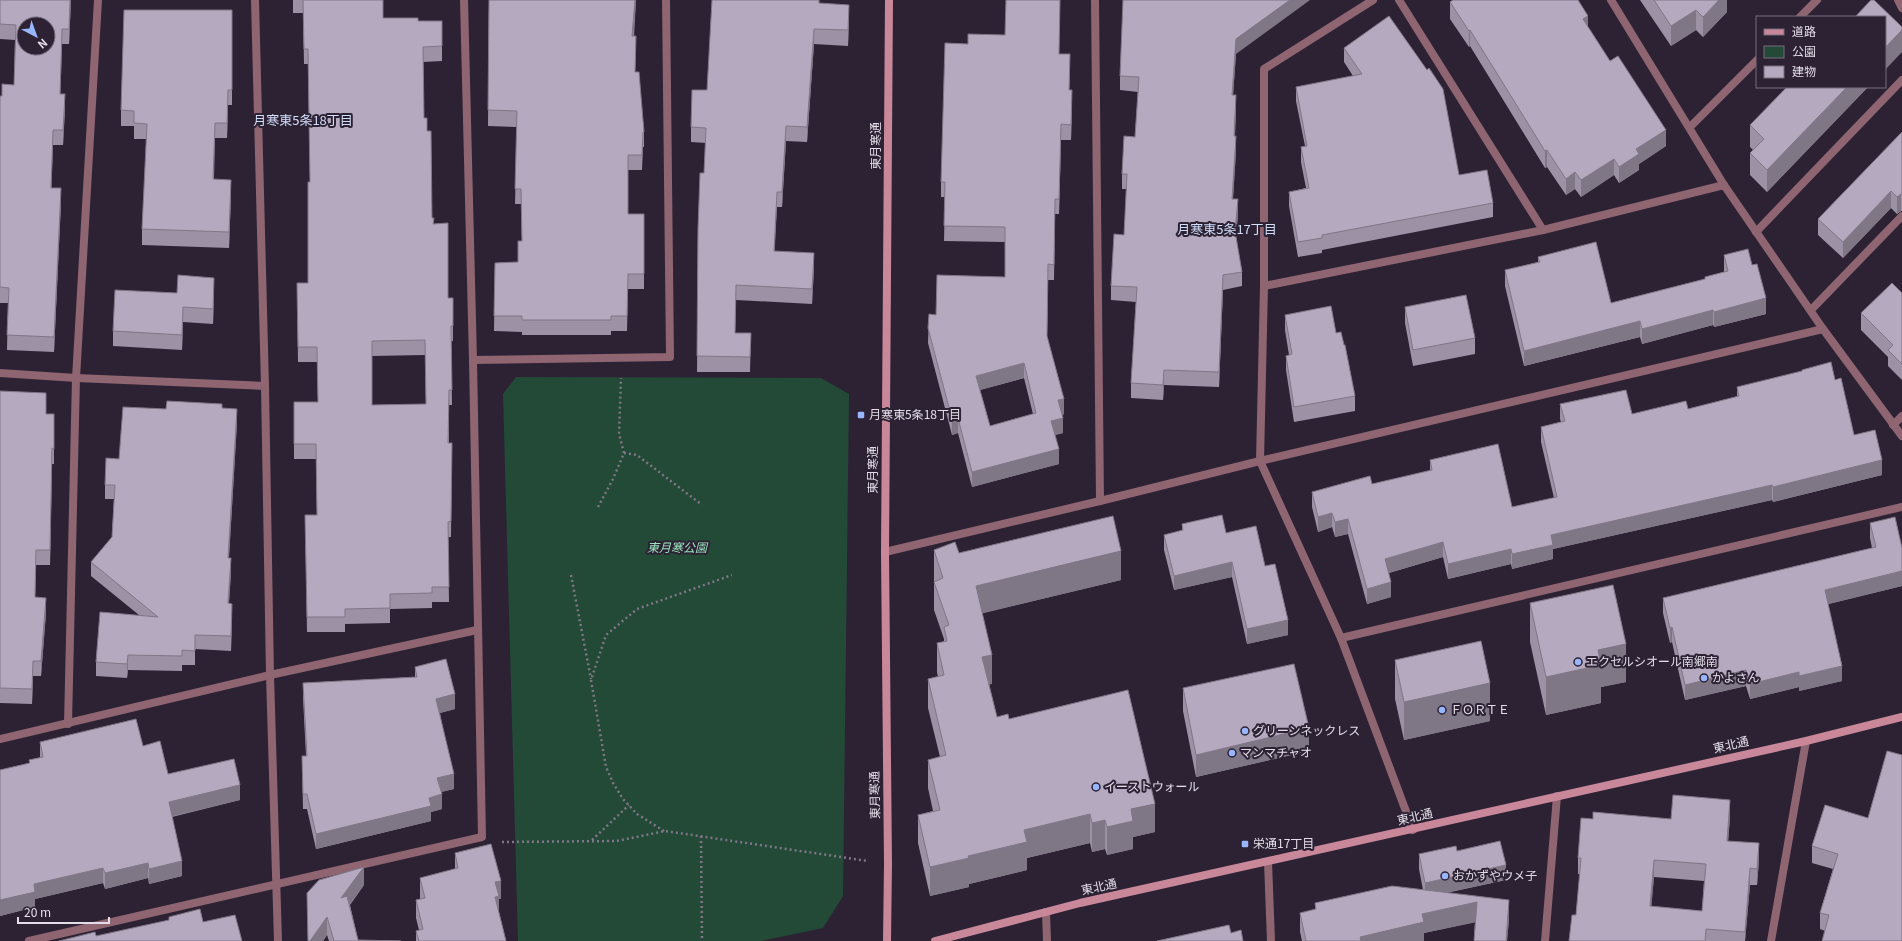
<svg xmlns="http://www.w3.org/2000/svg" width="1902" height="941" viewBox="0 0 1902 941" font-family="Georgia,'Noto Sans JP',serif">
<rect width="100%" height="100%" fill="#2c2234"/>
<polygon fill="#234a37" points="516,377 821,378 849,394 843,896 823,928 761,941 518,941 503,394"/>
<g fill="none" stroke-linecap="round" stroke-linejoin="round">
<g stroke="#7f7686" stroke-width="2.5" stroke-dasharray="2 3" stroke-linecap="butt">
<polyline points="624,453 637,455 702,505"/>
<polyline points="598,507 613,479 624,453 619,434 621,378"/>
<polyline points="571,575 591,679"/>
<polyline points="664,831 637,814 623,799 613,783 606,767 591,680 606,635 637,609 732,575"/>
<polyline points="701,836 702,941"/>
<polyline points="592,840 629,805"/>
<polyline points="502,842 617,841 665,831 868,861"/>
</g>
<g stroke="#8e6570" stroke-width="8">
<polyline points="1898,0 1902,8"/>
<polyline points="1756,232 1902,80"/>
<polyline points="1811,310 1902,216"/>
</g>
<g stroke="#8e6570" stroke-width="8">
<polyline points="255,0 265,386 270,675 278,941"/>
<polyline points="1095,0 1100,501"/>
<polyline points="1373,0 1264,69 1264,286 1260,461 1341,638 1413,830"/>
<polyline points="1399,0 1543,230"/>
<polyline points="1611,0 1724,185 1823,329 1902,436"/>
<polyline points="1800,17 1817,0"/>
<polyline points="1690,127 1757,60"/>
<polyline points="1264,286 1543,230 1724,185"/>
<polyline points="473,360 670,357 666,0"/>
<polyline points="0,373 76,378 265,386"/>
<polyline points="1893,425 1902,416"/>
<polyline points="885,552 1100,501 1260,461 1823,329"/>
<polyline points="1341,638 1902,507"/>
<polyline points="68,724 76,378 98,0"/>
<polyline points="0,739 270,675 477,630"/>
<polyline points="1268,862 1271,941"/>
<polyline points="1046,912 1047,941"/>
<polyline points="29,941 482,837 473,360 464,0"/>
<polyline points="1545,941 1557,796"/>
<polyline points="1771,941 1806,741"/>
</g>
<g stroke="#c8889a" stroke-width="8">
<polyline points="887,941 888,864 885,552 889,0"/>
<polyline points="935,941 1080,903 1806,741 1902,717"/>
</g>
</g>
<g fill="#9c91a5" fill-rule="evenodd">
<polygon points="0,0 71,0 69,44 62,44 60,94 65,109 63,145 53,145 51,188 61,203 54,352 7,350 8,303 0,303 0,96 2,96 14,85 15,40 0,39"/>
<path d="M293 0H383V18L418 21H442V61L423 62 424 118 427 131 432 218 434 224 448 298H453V341H451L452 405H449V443H452L451 537H448L449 602H432V608L390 609V623L345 624V632H307L305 515H317L316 459H294V402H318L317 362H298L297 283H308L310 182 308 64H304L303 13H293ZM425 355 426 404 372 405V356Z"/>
<polygon points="489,0 636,0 634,36 636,51 635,72 644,132 644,147 643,147 642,170 628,170 628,214 644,214 644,289 628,289 627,331 611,331 611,335 522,335 522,332 494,331 495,263 518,262 522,241 521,204 515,204 517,127 488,126"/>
<polygon points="1640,0 1727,0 1727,12 1703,37 1696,30 1671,46"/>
<polygon points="1450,2 1588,27 1610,61 1666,146 1639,164 1639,170 1619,183 1614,175 1581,197 1575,189 1566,195 1547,167 1545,168 1470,46 1469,47 1450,19"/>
<polygon points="819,3 849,20 848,46 814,44 807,142 786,141 782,207 777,207 774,251 814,268 812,304 736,300 735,333 751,333 750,372 697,372 698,229 704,173 706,143 691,142 691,127"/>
<polygon points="232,10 232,105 228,105 227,138 215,138 214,179 231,195 229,248 142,245 142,229 147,139 134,139 134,126 121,126 121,110"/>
<polygon points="1344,48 1459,175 1493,203 1493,217 1322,250 1322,253 1298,257 1289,206 1289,192 1306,188 1301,162 1301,147 1305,146 1296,101 1296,87 1353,76 1344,62"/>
<path d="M1060 54 1070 70 1069 90 1072 106 1071 140H1061L1059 214H1055L1054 280H1048L1047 336 1064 414 1062 415 1063 433 1055 435 1059 464 972 487 958 433 952 435 928 343 929 314 936 315 1005 277V242L944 241 945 197H941V182ZM1024 378 1033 414 990 426 980 390Z"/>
<polygon points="1236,54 1233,95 1236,110 1235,136 1236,151 1233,199 1238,214 1236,237 1242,272 1242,286 1223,290 1219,387 1164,385 1163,400 1131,398 1131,383 1136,302 1111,300 1111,286 1124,235 1127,189 1122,189 1122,174 1135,137 1138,92 1120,90 1120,76"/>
<polygon points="1787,87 1868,87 1767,192 1750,175 1750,153 1753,150 1750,147 1750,125"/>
<polygon points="1902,132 1902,211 1901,211 1897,214 1891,208 1843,258 1818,235 1818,219"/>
<polygon points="1724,255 1752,265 1766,314 1714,327 1713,325 1642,344 1640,337 1524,366 1505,286 1505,270 1538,262 1538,257 1611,303 1705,279 1705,277 1724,272"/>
<polygon points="177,293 214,293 213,324 183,322 182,350 113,346 113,331"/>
<polygon points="1902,293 1902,380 1888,366 1888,357 1861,330 1861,313"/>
<polygon points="1405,307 1475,338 1475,354 1413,366 1405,323"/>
<polygon points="1285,315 1336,333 1344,345 1355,396 1355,411 1294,422 1286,370 1286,356 1289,355 1285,330"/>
<polygon points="1835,380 1854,435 1882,475 1773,502 1772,500 1553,549 1553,559 1512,569 1511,564 1448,579 1443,557 1389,573 1391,597 1367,604 1348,534 1335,537 1332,527 1318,532 1312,507 1312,492 1372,484 1430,471 1430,460 1512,507 1554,498 1541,442 1541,427 1561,422 1560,419 1560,404 1632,414 1688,409 1737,397 1737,387"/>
<polygon points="0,391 46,414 54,414 54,464 52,464 50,565 36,565 35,597 46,613 41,676 33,676 32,704 0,703"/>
<polygon points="222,408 237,423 229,558 231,572 229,603 232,618 231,651 195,649 195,665 182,665 182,671 128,670 127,678 96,676 96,662 139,615 91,576 91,562 112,537 114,499 105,499 105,485 119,459 166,409"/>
<polygon points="1870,523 1902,586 1828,604 1842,681 1799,691 1799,687 1750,699 1746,686 1685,700 1672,642 1670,643 1663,613 1663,598 1872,548 1870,538"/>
<polygon points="1182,524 1226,533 1265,566 1288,635 1247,644 1232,577 1174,590 1164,550 1164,535 1182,531"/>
<polygon points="934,550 959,553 1121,580 982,613 992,684 989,684 997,717 1009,719 1155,832 1133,837 1133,849 1107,855 1105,849 1092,852 1090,843 1027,858 1027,870 969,884 969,887 930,896 918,843 918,815 933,811 928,788 928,760 940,757 928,708 928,679 938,677 937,672 937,643 944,642 944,639 934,610"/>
<polygon points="1530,603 1626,682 1601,687 1601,703 1546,715 1530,642"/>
<polygon points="1395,660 1490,721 1404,740 1395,699"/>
<polygon points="415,667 455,709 440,713 454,789 441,792 442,809 431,812 431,821 316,849 307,809 303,809 302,756 306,756 303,698 303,683 415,677"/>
<polygon points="1183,688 1309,751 1196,777 1183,711"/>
<polygon points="40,742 143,746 168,774 240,800 172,817 182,876 149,884 148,878 105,889 103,883 35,899 35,907 0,916 0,770 29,763 29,760 40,758"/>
<path d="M1730 817 1728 841 1759 860 1757 885H1750L1745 941H1569L1576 915 1580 874H1578V858L1593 819H1671ZM1654 877 1704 881 1702 911 1651 907Z"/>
<polygon points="1868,818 1825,931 1820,929 1820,913 1833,869 1812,863 1812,846"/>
<polygon points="1457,851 1506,880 1446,893 1509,919 1507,941 1474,941 1475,922 1424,933 1424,941 1302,941 1300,932 1300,913 1315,910 1315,903 1423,890 1419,869 1419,854"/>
<polygon points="455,853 501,899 499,899 499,912 506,941 416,941 416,931 419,930 416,918 416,900 420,899 420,878 455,869"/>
<polygon points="364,885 350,905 358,940 401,941 329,941 327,935 323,941 308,941 307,893"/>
</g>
<g fill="#7f7686">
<polygon points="70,0 71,0 69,44 69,29"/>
<polygon points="635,0 636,0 632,51 632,36"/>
<polygon points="1290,0 1310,0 1236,54 1232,110 1232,95 1236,39"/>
<polygon points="1719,0 1727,0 1727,12 1703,37 1703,17"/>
<polygon points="849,5 849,20 848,46 848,30"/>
<polygon points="1696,10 1696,30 1671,46 1671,26"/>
<polygon points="1588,16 1588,33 1583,19"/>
<polygon points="62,29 62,44 60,109 60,94"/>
<polygon points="814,29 814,44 807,142 807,127"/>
<polygon points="1470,30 1470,46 1469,47 1469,31"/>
<polygon points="1902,30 1902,52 1885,70 1885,48"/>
<polygon points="1070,54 1070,70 1069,105 1069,90"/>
<polygon points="1847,87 1868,87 1767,192 1767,170"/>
<polygon points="228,90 228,105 227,138 227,123"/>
<polygon points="1072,90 1072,106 1071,140 1071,125"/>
<polygon points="65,94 65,109 63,145 63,130"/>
<polygon points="1236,95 1236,110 1234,150 1234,136"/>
<polygon points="1061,124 1061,140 1059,214 1059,199"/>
<polygon points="786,126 786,141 782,207 782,192"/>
<polygon points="53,130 53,145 51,203 51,188"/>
<polygon points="1666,130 1666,146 1639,164 1639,170 1619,183 1619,167 1636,149"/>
<polygon points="1236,136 1236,151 1232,214 1232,199"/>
<polygon points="1547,150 1547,167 1545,168 1545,151"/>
<polygon points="1614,159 1614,175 1581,197 1581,180"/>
<polygon points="1575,172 1575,189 1566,195 1566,179"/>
<polygon points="231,180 231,195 229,248 229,232"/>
<polygon points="61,188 61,203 54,352 54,337"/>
<polygon points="1891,191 1891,208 1843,258 1843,242"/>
<polygon points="777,192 777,207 774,266 774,251"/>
<polygon points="1901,194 1901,211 1897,214 1897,197"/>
<polygon points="1238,199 1238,214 1235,246 1235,231"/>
<polygon points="814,253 814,268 812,304 812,289"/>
<polygon points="1223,275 1223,290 1219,387 1219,372"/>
<polygon points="214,278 214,293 213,324 213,309"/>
<polygon points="1766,298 1766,314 1714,327 1714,312"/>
<polygon points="183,307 183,322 182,350 182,335"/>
<polygon points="1713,310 1713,325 1642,344 1642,329"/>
<polygon points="1640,321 1640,337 1524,366 1524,351"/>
<polygon points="1024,363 1024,378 976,391 976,376"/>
<polygon points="1164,370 1164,385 1163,400 1163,385"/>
<polygon points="1064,399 1064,414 1058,416 1058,400"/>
<polygon points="237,409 237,423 228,572 228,558"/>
<polygon points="958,418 958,433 952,435 952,419"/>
<polygon points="1063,418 1063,433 1051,436 1051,421"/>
<polygon points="52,448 52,464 50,565 50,550"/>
<polygon points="1059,449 1059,464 972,487 972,472"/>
<polygon points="1882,460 1882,475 1773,502 1773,487"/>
<polygon points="1772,485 1772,500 1553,549 1553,559 1512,569 1512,554 1551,535"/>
<polygon points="1332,513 1332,527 1318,532 1318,517"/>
<polygon points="1348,519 1348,534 1335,537 1335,522"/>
<polygon points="1443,542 1443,557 1385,574 1385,559"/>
<polygon points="1511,549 1511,564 1448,579 1448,564"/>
<polygon points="1121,551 1121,580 976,615 976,586"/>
<polygon points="231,558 231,572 228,618 228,603"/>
<polygon points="1232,562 1232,577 1174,590 1174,576"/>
<polygon points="1902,571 1902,586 1825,605 1825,590"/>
<polygon points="1391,582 1391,597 1367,604 1367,589"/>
<polygon points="46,598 46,613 41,676 41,661"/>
<polygon points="232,604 232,618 231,651 231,636"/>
<polygon points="1288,620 1288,635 1247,644 1247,629"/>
<polygon points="1672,627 1672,642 1670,643 1670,628"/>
<polygon points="1626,644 1626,682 1601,687 1601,703 1546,715 1546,677 1598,650"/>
<polygon points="128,655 128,670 127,678 127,664"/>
<polygon points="992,655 992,684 982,686 982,657"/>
<polygon points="33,661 33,676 32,704 32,689"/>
<polygon points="1842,666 1842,681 1799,691 1799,676"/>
<polygon points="1746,670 1746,686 1685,700 1685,685"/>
<polygon points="1799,672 1799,687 1750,699 1750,684"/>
<polygon points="1490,683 1490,721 1404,740 1404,702"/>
<polygon points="455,694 455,709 436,714 436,699"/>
<polygon points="1309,728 1309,751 1196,777 1196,755"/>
<polygon points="454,774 454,789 437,793 437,778"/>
<polygon points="240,785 240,800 169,817 169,802"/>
<polygon points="442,794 442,809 431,812 431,821 316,849 316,834"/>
<polygon points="1730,800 1730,817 1727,857 1727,841"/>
<polygon points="1155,804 1155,832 1133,837 1133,849 1107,855 1107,827 1131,809"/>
<polygon points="1090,814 1090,843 1027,858 1027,870 969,884 969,887 930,896 930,867 968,856 1024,830"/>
<polygon points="1105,820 1105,849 1092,852 1092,823"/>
<polygon points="1759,843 1759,860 1757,885 1757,869"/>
<polygon points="1654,860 1654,877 1650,923 1650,906"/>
<polygon points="182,861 182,876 149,884 149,869"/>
<polygon points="148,863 148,878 105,889 105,873"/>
<polygon points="1506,865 1506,880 1425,897 1425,883"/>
<polygon points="364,867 364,885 341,916 341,898"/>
<polygon points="103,868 103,883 35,899 35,907 0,916 0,900 34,884"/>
<polygon points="1750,868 1750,885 1745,941 1745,932"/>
<polygon points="501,881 501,899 499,899 499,914 495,915 495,882"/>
<polygon points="1509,900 1509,919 1507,941 1506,941"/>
<polygon points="1477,902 1477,922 1424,933 1424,941 1360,941 1360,937 1422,914"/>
<polygon points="327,917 327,935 323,941 310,941"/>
</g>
<g fill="#b5a9c0" stroke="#7f7686" fill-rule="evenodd">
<path d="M0 0H70L69 29H62L60 94H65L63 130H53L51 188H61L54 337 7 335 9 288 0 287V96H2V84L14 85 16 25 0 24ZM24 24H48V48H24Z"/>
<path d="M303 0H383V18H418V21H442V46L423 47 424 118H427V131H431L432 218H434L433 224 448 223V298H453V326H451L452 390H449L448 443H452L451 521 448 522 449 587H432V593L390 594V608L345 609V617H307L305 515H317L316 444H294V402H318L317 347H298L297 283H308V182H310L308 49H304ZM425 340 426 404 372 405V341Z"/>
<polygon points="489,0 635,0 632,36 636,36 635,72 639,72 644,132 643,132 642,155 628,155 628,214 644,214 644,274 628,274 627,316 611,316 611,320 522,320 522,316 494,316 495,263 518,262 518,241 522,241 521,189 515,189 517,111 488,110"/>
<polygon points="712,0 819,0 819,3 849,5 848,30 814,29 807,127 786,126 782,192 777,192 774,251 814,253 812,289 736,285 735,333 751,333 750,357 697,356 698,229 700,173 704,173 706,128 691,127 692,90 707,90"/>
<path d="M1006 0H1060L1059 54H1070L1069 90H1072L1071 125 1061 124 1059 199H1055L1054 265 1048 264 1047 336 1064 399 1058 400 1063 418 1051 421 1059 449 972 472 958 418 952 419 928 328 929 314 936 315 937 275 1005 277V227L944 226 945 182H941L945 43 968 44V34L1005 35ZM1024 363 1036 413 990 426 976 376Z"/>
<polygon points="1123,0 1290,0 1236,39 1232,95 1236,95 1234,136 1236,136 1232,199 1238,199 1235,231 1242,272 1223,275 1219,372 1164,370 1163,385 1131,383 1137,287 1111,286 1114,234 1124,235 1127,174 1122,174 1124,136 1135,137 1139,77 1120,76"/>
<polygon points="1453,0 1578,0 1588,16 1583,19 1610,61 1618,56 1666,130 1636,149 1639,154 1619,167 1614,159 1581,180 1575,172 1566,179 1547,150 1545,151 1470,30 1469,31 1450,2"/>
<polygon points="1654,0 1719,0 1703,17 1696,10 1671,26"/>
<polygon points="1871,0 1874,0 1902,27 1902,30 1885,48 1885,17 1855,17"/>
<polygon points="124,10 232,10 232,90 228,90 227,123 215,123 213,179 231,180 229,232 142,229 147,124 134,123 134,111 121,110"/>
<polygon points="1389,16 1427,70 1429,68 1443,89 1459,175 1487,170 1493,203 1322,235 1322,238 1298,242 1289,192 1309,188 1301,147 1307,146 1296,87 1362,74 1344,48"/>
<polygon points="1787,87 1847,87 1767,170 1750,153 1764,139 1750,125"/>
<polygon points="1902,132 1902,194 1901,194 1897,197 1891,191 1843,242 1818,219"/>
<polygon points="1596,242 1611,303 1705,279 1705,277 1728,271 1724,255 1748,249 1752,265 1757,264 1766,298 1714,312 1713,310 1642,329 1640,321 1524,351 1505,270 1540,262 1538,257"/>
<polygon points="178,275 214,278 213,309 183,307 182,335 113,331 115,290 177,293"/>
<polygon points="1892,283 1902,293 1902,364 1888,350 1893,345 1861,313"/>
<polygon points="1466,295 1475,338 1413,350 1405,307"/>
<polygon points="1331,306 1336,333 1341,332 1344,345 1345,345 1355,396 1294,407 1286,356 1292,354 1285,315"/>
<polygon points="1831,362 1835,380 1841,378 1854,435 1875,430 1882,460 1773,487 1772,485 1551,535 1553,545 1512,554 1511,549 1448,564 1443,542 1385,559 1391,582 1367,589 1348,519 1335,522 1332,513 1318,517 1312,492 1370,476 1372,484 1432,470 1430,460 1498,444 1512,507 1557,497 1541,427 1565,421 1560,404 1626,390 1632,414 1686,401 1688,409 1739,396 1737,387 1802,371 1802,370"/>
<polygon points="0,391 46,393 46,414 54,414 54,449 52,448 50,550 36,550 35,597 46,598 41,661 33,661 32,689 0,688"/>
<polygon points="167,401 222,404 222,408 237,409 228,558 231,558 228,603 232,604 231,636 195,635 195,651 182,650 182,656 128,655 127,664 96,662 100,612 158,617 91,562 112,537 115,485 105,485 106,458 119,459 123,407 166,409"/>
<polygon points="1222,515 1226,533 1256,526 1265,566 1275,564 1288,620 1247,629 1232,562 1174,576 1164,535 1183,530 1182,524"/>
<polygon points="1113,516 1121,551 976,586 992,655 982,657 997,717 1008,714 1009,719 1128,690 1155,804 1131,809 1133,821 1107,827 1105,820 1092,823 1090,814 1024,830 1027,842 968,856 969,858 930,867 918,815 940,810 928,760 946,755 928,679 944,675 937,643 947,641 944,627 949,625 934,582 943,578 934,550 955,542 959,553"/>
<polygon points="1895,517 1902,548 1902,571 1825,590 1842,666 1799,676 1799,672 1750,684 1746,670 1685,685 1672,627 1670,628 1663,598 1876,547 1870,523"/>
<polygon points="1613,585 1626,644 1598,650 1601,665 1546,677 1530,603"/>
<polygon points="1481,641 1490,683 1404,702 1395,660"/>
<polygon points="446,659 455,694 436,699 454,774 437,778 442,794 429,798 431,806 316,834 307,794 303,794 302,756 307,756 303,683 417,677 415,667"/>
<polygon points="1294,664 1309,728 1196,755 1183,688"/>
<polygon points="136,719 143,746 160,741 168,774 234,759 240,785 169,802 182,861 149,869 148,863 105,873 103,868 34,884 35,892 0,900 0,770 30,763 29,760 43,757 40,742"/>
<polygon points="1887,751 1902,755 1902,941 1822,941 1829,915 1820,913 1838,854 1812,846 1825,805 1868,818"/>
<path d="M1673 795 1730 800 1727 841 1759 843 1757 869 1750 868 1745 932 1706 929 1705 941H1569L1572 915H1576L1581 858H1578L1581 818 1593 819V812L1671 819ZM1654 860 1706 864 1702 911 1650 906Z"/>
<polygon points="1500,841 1506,865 1425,883 1419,854 1456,846 1457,851"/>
<polygon points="491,844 501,881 495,882 499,896 495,897 506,941 419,941 416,931 423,929 416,900 425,898 420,878 458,868 455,853"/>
<polygon points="364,867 341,898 347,896 358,940 401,941 334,941 327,917 310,941 308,941 307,893 319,880"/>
<polygon points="1392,886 1509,900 1506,941 1474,941 1477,902 1422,914 1424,922 1360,937 1361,941 1306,941 1300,913 1316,909 1315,903"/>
<polygon points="200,909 203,922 235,915 242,941 59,941 95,932 96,936 169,920 169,917"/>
<polygon points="1229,925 1231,933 1241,930 1243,941 1157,941"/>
</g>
<g fill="#98b5fd" stroke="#2c2234" stroke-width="1.5">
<rect x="857" y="411" width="8" height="8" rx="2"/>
<circle cx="1578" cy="662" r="4"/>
<circle cx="1704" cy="678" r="4"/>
<circle cx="1442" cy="710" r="4"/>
<circle cx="1245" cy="731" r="4"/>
<circle cx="1232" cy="753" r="4"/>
<circle cx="1096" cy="787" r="4"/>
<rect x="1241" y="840" width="8" height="8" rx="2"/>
<circle cx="1445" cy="876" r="4"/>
</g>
<g text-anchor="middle" stroke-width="4" stroke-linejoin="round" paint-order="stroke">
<g font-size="12" fill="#e3dde9" stroke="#2c2234">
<text transform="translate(876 146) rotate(-90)" y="4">東月寒通</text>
<text transform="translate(873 470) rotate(-90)" y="4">東月寒通</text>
<text transform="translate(1731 745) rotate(-13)" y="4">東北通</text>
<text transform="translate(875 795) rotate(-91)" y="4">東月寒通</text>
<text transform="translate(1415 817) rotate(-13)" y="4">東北通</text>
<text transform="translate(1099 887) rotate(-12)" y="4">東北通</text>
</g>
<g font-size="12" fill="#e3dde9" stroke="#2c2234" text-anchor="start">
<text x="869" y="419">月寒東5条18丁目</text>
<text x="1586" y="666">エクセルシオール南郷南</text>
<text x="1712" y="682">かよさん</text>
<text x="1450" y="714">ＦＯＲＴＥ</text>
<text x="1253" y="735">グリーンネックレス</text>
<text x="1240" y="757">マンマチャオ</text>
<text x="1104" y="791">イーストウォール</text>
<text x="1253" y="848">栄通17丁目</text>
<text x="1453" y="880">おかずやウメ子</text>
</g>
<g font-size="12" font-style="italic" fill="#96e0b9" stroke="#2c2234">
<text x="677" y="552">東月寒公園</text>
</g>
<g font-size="13" fill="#d2defa" stroke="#2c2234">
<text x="303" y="125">月寒東5条18丁目</text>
<text x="1227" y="234">月寒東5条17丁目</text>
</g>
</g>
<rect x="1756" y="16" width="130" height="72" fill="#2c2234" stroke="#756d7c"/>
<rect x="1764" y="29" width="20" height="6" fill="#c8889a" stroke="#756d7c"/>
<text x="1792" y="36" font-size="12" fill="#e3dde9">道路</text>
<rect x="1764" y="46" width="20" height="12" fill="#234a37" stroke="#756d7c"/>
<text x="1792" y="56" font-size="12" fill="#e3dde9">公園</text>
<rect x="1764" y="66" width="20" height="12" fill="#b5a9c0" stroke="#756d7c"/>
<text x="1792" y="76" font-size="12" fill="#e3dde9">建物</text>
<g transform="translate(36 36) rotate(139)"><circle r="19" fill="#2c2234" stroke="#756d7c"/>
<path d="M0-3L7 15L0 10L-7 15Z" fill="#98b5fd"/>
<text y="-6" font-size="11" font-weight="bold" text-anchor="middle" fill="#e3dde9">N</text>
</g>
<path d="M18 917v6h91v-6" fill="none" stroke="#e3dde9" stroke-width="2"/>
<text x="24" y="917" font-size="12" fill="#e3dde9" stroke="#2c2234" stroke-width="3" paint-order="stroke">20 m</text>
</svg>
